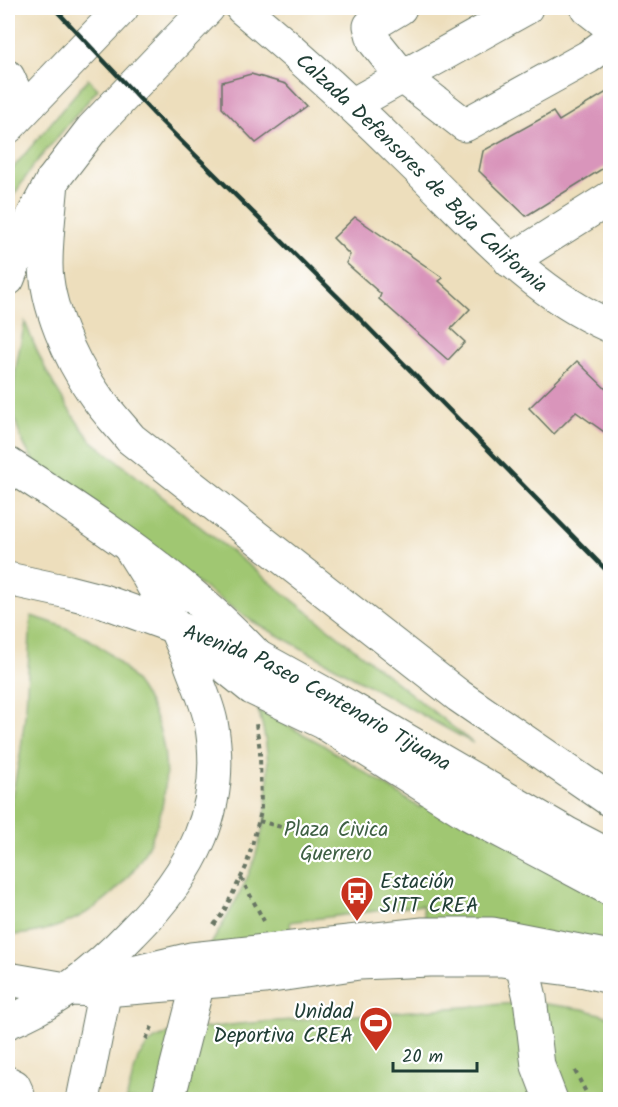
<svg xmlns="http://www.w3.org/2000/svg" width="618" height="1107" viewBox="0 0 618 1107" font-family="Kalam,sans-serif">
<rect width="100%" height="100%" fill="#fff"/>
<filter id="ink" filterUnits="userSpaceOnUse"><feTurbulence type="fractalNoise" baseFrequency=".0167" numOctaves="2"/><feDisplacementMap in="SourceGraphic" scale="12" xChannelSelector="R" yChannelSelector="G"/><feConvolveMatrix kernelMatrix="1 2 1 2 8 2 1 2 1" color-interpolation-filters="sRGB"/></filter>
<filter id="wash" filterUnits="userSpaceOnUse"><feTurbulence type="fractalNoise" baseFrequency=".008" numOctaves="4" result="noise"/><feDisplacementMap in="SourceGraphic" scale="24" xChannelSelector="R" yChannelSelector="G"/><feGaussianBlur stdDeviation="1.35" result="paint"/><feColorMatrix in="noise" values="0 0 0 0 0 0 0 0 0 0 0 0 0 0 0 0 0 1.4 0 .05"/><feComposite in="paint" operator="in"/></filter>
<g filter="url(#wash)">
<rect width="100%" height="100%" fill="#eddebc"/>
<g fill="#a0c772" stroke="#608253" stroke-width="1.5">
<polygon points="88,79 98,89 33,166 8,204 8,174"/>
<path d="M25 322C41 364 63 406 92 441L473 743 252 621 51 482C0 428 11 389 25 322Z"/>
<path d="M31 616C67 626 99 640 125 669 217 771 142 932 8 935V816L20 756 26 707Z"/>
<path d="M258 710 320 743 420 808 426 798 610 899V946L425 923 422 905 290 922 292 940 210 946C221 927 232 909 242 889 268 836 277 767 258 710Z"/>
<polygon points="531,1002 583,1009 610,1017 610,1099 126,1100 138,1058 147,1046 155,1039 173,1032 239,1024"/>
</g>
<g id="blocks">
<g fill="#d995bb">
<polygon points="251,74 286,84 307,106 256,143 222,108 222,82"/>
<polygon points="610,90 610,164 526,216 479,171 483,151 553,112 559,121"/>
<polygon points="355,217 443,278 439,281 470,309 451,329 465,342 448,360 379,299 381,294 346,263 350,255 333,238"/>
<polygon points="577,361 610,393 610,436 576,412 554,434 529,408"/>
</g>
</g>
</g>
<g filter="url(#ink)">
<use href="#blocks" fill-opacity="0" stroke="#677564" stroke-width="1.5"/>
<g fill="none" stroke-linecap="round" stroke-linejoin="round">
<defs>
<g id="minor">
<polyline points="400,8 370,26 374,41 402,76 465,125 588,57 610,41"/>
<polyline points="587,8 610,26"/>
<polyline points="8,77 23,110"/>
<polyline points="352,105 526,8"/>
<polyline points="510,261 610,198"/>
<polyline points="181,631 252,688 323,722 469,814 610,889"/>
<polyline points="522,963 530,998 538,1066 551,1100"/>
<polyline points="103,980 191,959 423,934 492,934 610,957"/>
<polyline points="8,1083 14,1086 18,1095 17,1100"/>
<polyline points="83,1100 105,990"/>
<polyline points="168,1100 198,983"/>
</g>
<g id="major">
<path id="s1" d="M242 8C302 58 359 110 414 165 475 224 531 292 610 326"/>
<polyline points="8,127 122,8"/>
<path d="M52 181C50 208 46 236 46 264 46 305 70 359 93 392 104 409 118 423 131 439L459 696 610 800"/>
<polyline points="8,279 33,216 52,181 92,129 208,8"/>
<path d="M8 464C95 520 183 578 255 654"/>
<path id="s2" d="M8 579 68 592 103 601 258 657 347 706 566 833 610 856"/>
<polyline points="8,979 66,989 105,990 265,977 359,963 430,960 501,960 585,971 610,977"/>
<path d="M8 1022C55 1003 97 970 132 933 192 873 227 809 211 722 207 702 197 682 190 662 173 620 154 584 129 546"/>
</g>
</defs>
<use href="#minor" stroke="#677564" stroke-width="35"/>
<use href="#major" stroke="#677564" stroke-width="35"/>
<g stroke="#677564" stroke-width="4" stroke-dasharray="4.5 4.5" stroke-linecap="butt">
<polyline points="259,821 296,831"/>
<polyline points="241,878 264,921"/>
<polyline points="214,925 223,913 246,867 261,812 260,750 256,724"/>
<polyline points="146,1039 154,1023"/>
<polyline points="575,1071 590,1100"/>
</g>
<use href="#minor" stroke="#fff" stroke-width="33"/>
<use href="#major" stroke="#fff" stroke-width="33"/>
<polyline stroke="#1f3d34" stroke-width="4.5" points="54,8 154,114 360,319 610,574"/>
</g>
</g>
<defs>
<symbol id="bus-pin" viewBox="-11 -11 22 30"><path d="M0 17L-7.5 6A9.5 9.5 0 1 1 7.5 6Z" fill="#c8321e" stroke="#fff"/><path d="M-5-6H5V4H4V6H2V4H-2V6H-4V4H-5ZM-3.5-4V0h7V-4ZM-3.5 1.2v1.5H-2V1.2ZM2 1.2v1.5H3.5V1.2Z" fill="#fff"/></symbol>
<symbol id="stadium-pin" viewBox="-11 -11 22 30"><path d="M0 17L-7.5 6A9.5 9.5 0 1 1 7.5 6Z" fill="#c8321e" stroke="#fff"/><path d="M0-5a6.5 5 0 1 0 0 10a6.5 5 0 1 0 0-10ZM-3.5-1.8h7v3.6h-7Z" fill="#fff"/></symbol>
</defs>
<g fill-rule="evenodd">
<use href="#bus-pin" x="338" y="874" width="38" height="52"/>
<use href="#stadium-pin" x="357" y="1004" width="38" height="52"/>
</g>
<g text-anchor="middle" stroke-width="4.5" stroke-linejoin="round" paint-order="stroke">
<g font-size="21" fill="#1f3d34" stroke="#fff">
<text dy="7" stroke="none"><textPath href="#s1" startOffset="244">Calzada Defensores de Baja California</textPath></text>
<text dy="7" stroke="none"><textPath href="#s2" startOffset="333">Avenida Paseo Centenario Tijuana</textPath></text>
</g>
<g font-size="21" fill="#3f6044" stroke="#fff">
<text x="336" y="836">Plaza Civica<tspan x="336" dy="24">Guerrero</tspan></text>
</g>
<g font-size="21" fill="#1f3d34" stroke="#fff" text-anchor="start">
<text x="380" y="888">Estación<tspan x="380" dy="24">SITT CREA</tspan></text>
<text x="353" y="1018" text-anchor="end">Unidad<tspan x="353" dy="24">Deportiva CREA</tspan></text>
</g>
</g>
<rect width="618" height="1107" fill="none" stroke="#fff" stroke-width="30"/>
<path d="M393 1062v9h84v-9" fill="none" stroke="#1f3d34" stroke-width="3"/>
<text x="402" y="1062" font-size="18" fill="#1f3d34" stroke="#ffffff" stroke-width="4.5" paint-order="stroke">20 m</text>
</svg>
